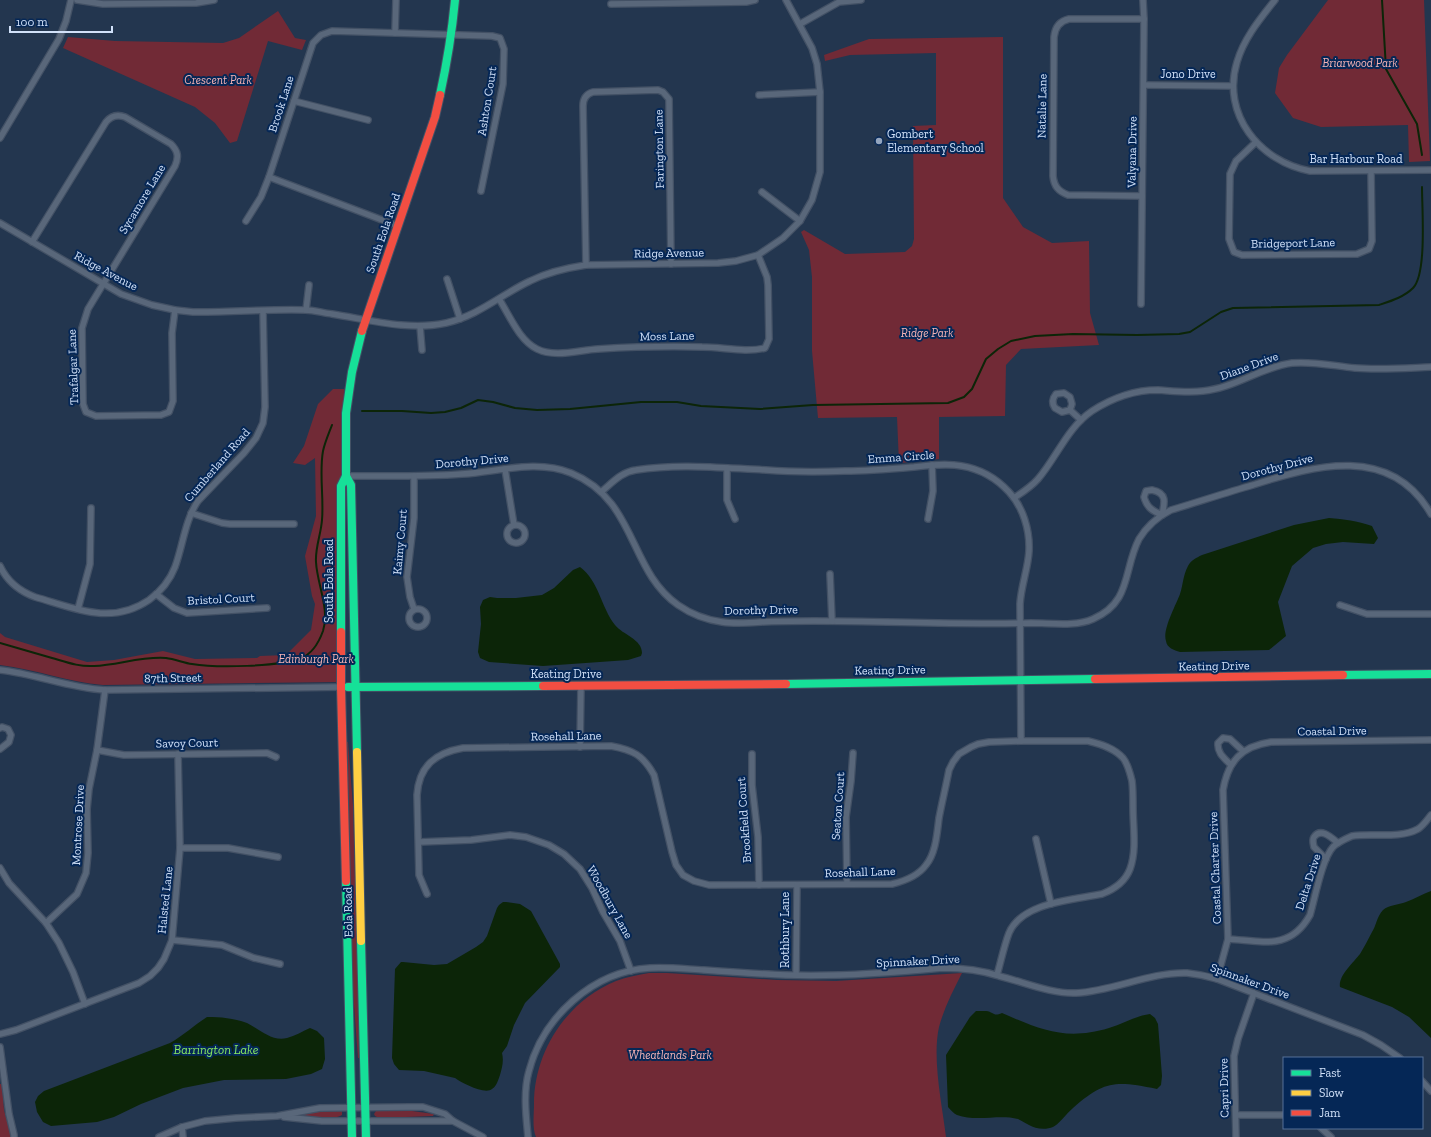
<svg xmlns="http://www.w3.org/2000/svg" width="1431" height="1137" viewBox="0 0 1431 1137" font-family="'Zilla Slab',serif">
<rect width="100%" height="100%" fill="#23364f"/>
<g fill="#712a36">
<polygon points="1328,0 1424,0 1430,161 1409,162 1408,125 1321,127 1293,118 1275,93 1279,68 1287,55"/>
<polygon points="278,11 295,38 306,40 302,50 268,41 237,141 230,143 215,123 195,107 63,48 68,37 115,41 223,43 239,38"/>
<polygon points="1003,37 1003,198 1023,227 1052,243 1089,241 1090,313 1099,345 1021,349 1006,365 1005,416 939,417 939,459 899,463 897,417 818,418 812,351 812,277 809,250 801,232 804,230 845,254 905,252 912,246 914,239 913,126 936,125 936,53 850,55 825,61 824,55 869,39"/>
<path d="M333 389H344L341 676 339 682 103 685C68 682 35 669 0 665V633L5 637 87 662 114 660 163 651 195 659 257 658 260 656 286 655 311 630 315 604 312 596 305 556 316 516 315 458 305 465 293 463 304 446 318 404Z"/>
<polygon points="347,742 348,742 353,806 360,1058 358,1058 353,992"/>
<path d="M649 973H667L777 980 836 981 962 973C953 991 944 1008 939 1027 932 1059 942 1104 946 1137H536C532 1128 534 1114 534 1104 534 1051 567 1001 616 981 627 977 638 975 649 973Z"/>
<polygon points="0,1084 2,1084 4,1110 10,1132 10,1137 0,1137"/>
<path d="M320 1110H340L342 1111V1115C334 1121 311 1116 300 1115L301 1113Z"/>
<polygon points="376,1111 412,1111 434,1114 433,1116 379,1118 375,1116 374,1114"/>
</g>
<g fill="#0c2508">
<path d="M1329 518C1344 519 1357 521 1372 526L1378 538 1374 544 1343 542 1326 544 1313 548 1292 566 1278 602 1286 636 1269 650 1180 652C1174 650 1167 648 1166 641 1162 630 1176 605 1180 594 1183 585 1183 575 1188 566 1191 560 1196 558 1202 555L1294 525Z"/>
<path d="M580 567C599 581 601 607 615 625 623 635 642 639 642 653L641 656 628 660 543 666 489 662 480 658 478 652 481 624 480 607 483 600 490 597 497 598H516L542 595 554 588 573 570Z"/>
<path d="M1431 891V1038L1409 1017 1392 1007 1340 987C1338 976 1353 963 1360 954 1364 947 1368 940 1372 932 1376 926 1377 916 1383 910 1389 905 1398 905 1406 902 1414 899 1423 894 1431 891Z"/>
<path d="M503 902H506L520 904 531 911 560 964V967L525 1003 514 1025 507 1046 502 1053C504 1061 502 1068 500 1075 498 1080 497 1086 492 1089 485 1095 462 1083 455 1078L424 1071 399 1070 394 1064 392 1058 395 969 401 962H403L434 965 447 964 476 947 483 942 487 936 497 908 499 905Z"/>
<path d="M976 1011C979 1011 983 1011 986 1011 994 1012 993 1017 1002 1013 1041 1030 1066 1041 1109 1028 1123 1024 1135 1016 1150 1014L1155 1018 1158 1024 1162 1076 1161 1085 1157 1089C1116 1081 1105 1080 1073 1108 1067 1113 1058 1125 1053 1127 1046 1130 1035 1129 1029 1125 1025 1123 1022 1121 1018 1119 999 1114 977 1122 957 1115 954 1114 951 1110 948 1107L946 1055 970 1017Z"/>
<path d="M207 1017C221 1017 233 1018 247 1023 259 1029 272 1042 287 1038 295 1036 303 1031 310 1028L317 1031 324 1038 325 1059 322 1069 311 1074 286 1079 224 1080 183 1088 141 1104 114 1117 97 1122 51 1126 43 1122 37 1112 35 1102 38 1096 44 1091 170 1043C183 1036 194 1025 207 1017Z"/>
</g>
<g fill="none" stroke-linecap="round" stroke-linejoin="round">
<g stroke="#0c2508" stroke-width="2">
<polyline points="1382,0 1386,69 1417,124 1422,155"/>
<path d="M362 411H402L431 413 445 412 461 408 478 400 493 402 515 408 537 410 570 409 641 402H677L701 406 760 409 813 405 948 403 964 397 972 389 986 359 998 349 1011 341 1035 336 1073 334 1137 335 1179 334 1190 332 1221 312 1233 308 1379 305C1391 301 1404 297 1413 288 1427 274 1422 209 1422 187"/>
<path d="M0 643C17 648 35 653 52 658 66 662 79 667 94 666 118 665 142 656 166 658 175 659 184 663 192 664 216 668 279 667 301 658 312 654 319 642 323 631 330 609 317 584 316 562 315 548 321 534 322 520 324 497 319 473 323 451 325 442 329 433 332 425"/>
</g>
<defs>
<g id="street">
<polyline points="77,0 103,4 196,3 214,0"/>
<path d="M1275 0C1260 19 1244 38 1237 62 1221 114 1260 162 1310 171L1431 170"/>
<polyline points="611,4 746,2 755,0"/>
<polyline points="800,24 839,2 861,0"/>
<polyline points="395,33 396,0"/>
<polyline points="1144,85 1233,86"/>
<polyline points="759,95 820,92"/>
<polyline points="294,101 368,120"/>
<polyline points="0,138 59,39 66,21 71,0"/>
<polyline points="1255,143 1236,161 1230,174 1229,239 1234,252 1242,255 1357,254 1369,249 1372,241 1371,171"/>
<polyline points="269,177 398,226"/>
<polyline points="762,192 800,221"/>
<path d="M1142 196 1068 195C1058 191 1054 186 1053 176L1054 37C1055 27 1060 21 1069 19H1144"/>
<polyline points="246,221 261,197 269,177 313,43 321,35 332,31 492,36 500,38 504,49 503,84 481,191"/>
<path d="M0 223 121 294 152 305 175 310 193 312C230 312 268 309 305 310 314 310 323 313 332 314 370 320 408 331 446 323 478 316 502 294 530 281 548 272 566 268 586 265L718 263 736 261 758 255 783 238 800 221 812 200 820 172V92L817 64 812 48 786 0"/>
<path d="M32 242 106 122C111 116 117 114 125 117L171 144C178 151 179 157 175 166L88 309 82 328 83 404 86 412 96 416 161 415 169 412 173 401 172 333 175 310"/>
<path d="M586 265 583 106C583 99 586 94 593 92L658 90 663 92 669 99 671 264"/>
<polyline points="447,279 460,319"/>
<path d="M499 299C510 316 519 340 537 349 555 358 579 350 598 349 632 347 667 346 702 347 723 347 745 353 765 348L769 339 768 285 767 277 758 255"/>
<polyline points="1141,304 1144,19 1143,0"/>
<polyline points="306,310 309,285"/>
<polyline points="420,326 422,350"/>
<path d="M1070 410 1062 412 1055 408C1052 404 1052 399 1056 394L1064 393 1070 397 1072 404 1070 410 1081 420"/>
<polyline points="727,468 727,500 735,519"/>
<polyline points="505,469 514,525"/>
<path d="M346 476C384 476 423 477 462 474 498 472 536 459 571 473 637 500 628 570 678 605 691 614 707 620 722 622 735 624 748 623 761 622 779 621 796 621 814 621 886 621 959 625 1031 623 1051 623 1075 627 1093 619 1132 602 1123 570 1139 539 1147 526 1157 517 1171 510 1198 502 1225 493 1253 485 1315 465 1391 444 1431 514"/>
<polyline points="414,476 414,518 407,577 410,597 414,609"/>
<path d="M1152 490C1167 493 1165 502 1162 515 1153 511 1147 508 1144 497L1146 491Z"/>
<path d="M601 492C612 483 621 472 636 470 679 463 723 468 766 470 792 472 818 472 845 471 868 471 891 469 914 467 930 465 947 463 962 466 980 469 997 479 1009 492 1023 507 1030 530 1029 551 1028 569 1021 586 1020 604L1021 741"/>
<path d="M1014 498C1023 492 1031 487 1038 479 1057 457 1067 428 1092 411 1112 398 1134 390 1158 390 1173 391 1188 393 1203 391 1235 388 1261 367 1292 363 1314 361 1334 366 1355 368 1381 370 1406 368 1431 367"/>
<polyline points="191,513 222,523 230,524 294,524"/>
<polyline points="928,519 933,491 932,465"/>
<circle cx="516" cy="534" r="9"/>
<path d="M0 566C7 581 19 591 35 597 74 608 111 626 149 600 160 592 170 580 175 567 183 545 185 520 198 501L244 453 256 438 263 423 265 407 263 311"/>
<polyline points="830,574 832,621"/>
<polyline points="156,594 174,608 187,613 267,608"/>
<polyline points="1340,605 1367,614 1431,614"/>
<circle cx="418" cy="618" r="9"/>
<polyline points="78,609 90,564 91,508"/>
<path d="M0 670C36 674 69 688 105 690L344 687"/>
<polyline points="0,728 2,727 8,729 11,735 9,742 0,749"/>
<polyline points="580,747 581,686"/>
<polyline points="97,750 124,755 267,753 276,757"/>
<polyline points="752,754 752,785 758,837 759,885"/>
<path d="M1231 765C1224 758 1217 753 1218 743L1223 738 1230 739 1243 751"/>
<polyline points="1036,839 1051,904"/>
<polyline points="419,842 471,840 510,835 526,837 549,845 564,854 580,869 592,888 603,912 620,941 631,971"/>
<polyline points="180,848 228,848 278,857"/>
<path d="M1326 859 1314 847C1313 843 1312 840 1314 837 1321 827 1332 838 1338 843"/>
<polyline points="0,868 9,883 46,923 59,943 73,972 85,1004"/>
<polyline points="847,884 846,817 851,781 853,753"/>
<path d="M427 894 419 875 417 795C419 766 435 753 463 748L611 746C633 750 643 755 654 775L672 852 676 865 683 875 694 881 709 885 892 884C905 881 918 876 926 865 936 853 937 833 939 818 942 802 946 786 949 770L953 762 959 754 971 747 978 744 989 742 1021 741H1088C1101 744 1114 748 1123 758 1128 764 1130 773 1132 781 1133 789 1133 799 1133 808 1133 827 1137 850 1130 869 1125 882 1115 889 1102 894 1073 900 1022 902 1009 933 1004 946 1001 961 997 975"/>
<polyline points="46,923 77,894 86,873 88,853 87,809 89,789 97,750 105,690"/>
<path d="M1228 939C1262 941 1290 951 1310 915 1315 898 1322 859 1333 847 1338 842 1345 839 1352 836 1372 833 1400 839 1418 829 1423 826 1427 820 1431 815"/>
<polyline points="172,940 222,945 254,958 280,964"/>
<polyline points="796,975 797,885"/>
<path d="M1217 979 1228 939 1223 790C1228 761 1242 746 1271 742L1431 740"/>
<polyline points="0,1034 16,1030 139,983 150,976 158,968 164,959 172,940 180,848 178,754"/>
<polyline points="0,1047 9,1114 14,1135 14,1137"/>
<polyline points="1422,1081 1431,1091"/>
<polyline points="1236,1115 1284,1115"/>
<polyline points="284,1117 322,1121 453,1121"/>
<polyline points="182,1127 183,1137"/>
<polyline points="1321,1128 1331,1137"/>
<polyline points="159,1137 182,1127 205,1121 236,1118 277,1116 320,1108 409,1107 423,1107 445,1114 453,1121 483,1137"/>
<path d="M528 1137C526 1116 523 1092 529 1071 543 1017 593 971 650 968 668 967 686 969 704 970 731 972 758 974 786 975 838 977 890 973 942 968 962 968 981 970 999 976 1024 982 1051 994 1076 993 1114 991 1149 972 1187 973 1197 974 1207 976 1217 979L1363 1035 1381 1045 1400 1058"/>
<polyline points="1236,1137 1234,1056 1238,1039 1254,993"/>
</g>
<g id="fast">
<path d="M440 95C447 63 452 32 455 0"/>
<polyline points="346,476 351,485 357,752"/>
<polyline points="341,632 341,486 346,476 346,413 352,372 362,331"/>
<polyline points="1343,675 1431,674"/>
<polyline points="786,684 1095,679"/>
<polyline points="348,687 543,686"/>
<polyline points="346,881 352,1137"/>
<polyline points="361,941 366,1137"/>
</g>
<polyline id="slow" points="357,752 361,941"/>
<g id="jam">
<polyline points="362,331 435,117 440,95"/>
<polyline points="341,632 341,687 346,881"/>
<polyline points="1095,679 1343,675"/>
<polyline points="543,686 786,684"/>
</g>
</defs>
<use href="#street" stroke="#435165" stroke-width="8"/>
<use href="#fast" stroke="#435165" stroke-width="10"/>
<use href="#slow" stroke="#435165" stroke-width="10"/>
<use href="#jam" stroke="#435165" stroke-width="10"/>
<use href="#street" stroke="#59677a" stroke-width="5.5"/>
<use href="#fast" stroke="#16e098" stroke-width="8"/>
<use href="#slow" stroke="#ffcf43" stroke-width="8"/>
<use href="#jam" stroke="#f24e42" stroke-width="8"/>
</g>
<circle fill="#94a5be" stroke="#052756" stroke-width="1.5" cx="879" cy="141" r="4"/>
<g text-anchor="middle" stroke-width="4" stroke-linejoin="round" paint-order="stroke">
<g font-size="12" font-style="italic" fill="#f7b4b5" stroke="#052756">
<text x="1360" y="67">Briarwood Park</text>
<text x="218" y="84">Crescent Park</text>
<text x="927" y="337">Ridge Park</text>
<text x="316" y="663">Edinburgh Park</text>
<text x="670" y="1059">Wheatlands Park</text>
</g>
<g font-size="12" fill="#d1e1f9" stroke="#052756">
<text x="1188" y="78">Jono Drive</text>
<text transform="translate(487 101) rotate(-81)" y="4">Ashton Court</text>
<text transform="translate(281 104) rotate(-72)" y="4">Brook Lane</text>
<text transform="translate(1042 106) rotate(-89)" y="4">Natalie Lane</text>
<text transform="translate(659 149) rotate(-91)" y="4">Farington Lane</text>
<text transform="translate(1132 152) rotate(-89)" y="4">Valyana Drive</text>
<text x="1356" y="163">Bar Harbour Road</text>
<text transform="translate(142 199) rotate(-59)" y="4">Sycamore Lane</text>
<text transform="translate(383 233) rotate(-71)" y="4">South Eola Road</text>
<text transform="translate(1293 243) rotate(-1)" y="4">Bridgeport Lane</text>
<text transform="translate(669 253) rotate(-1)" y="4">Ridge Avenue</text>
<text transform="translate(106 271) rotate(28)" y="4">Ridge Avenue</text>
<text transform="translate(667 336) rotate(-1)" y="4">Moss Lane</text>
<text transform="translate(1249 366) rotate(-20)" y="4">Diane Drive</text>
<text transform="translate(73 367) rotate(-92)" y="4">Trafalgar Lane</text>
<text transform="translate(901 457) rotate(-4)" y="4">Emma Circle</text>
<text transform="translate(472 461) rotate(-5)" y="4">Dorothy Drive</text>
<text transform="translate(217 465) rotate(-49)" y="4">Cumberland Road</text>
<text transform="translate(1277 467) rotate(-15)" y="4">Dorothy Drive</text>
<text transform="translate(400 542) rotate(-85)" y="4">Kaimy Court</text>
<text transform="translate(329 581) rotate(-90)" y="4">South Eola Road</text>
<text transform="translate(221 599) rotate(-3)" y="4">Bristol Court</text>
<text transform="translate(761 610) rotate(-1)" y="4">Dorothy Drive</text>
<text transform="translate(1214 666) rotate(-1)" y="4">Keating Drive</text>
<text transform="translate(890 670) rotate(-1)" y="4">Keating Drive</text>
<text x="566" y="678">Keating Drive</text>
<text transform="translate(173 678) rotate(-1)" y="4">87th Street</text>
<text transform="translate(1332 731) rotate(-1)" y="4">Coastal Drive</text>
<text transform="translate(566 736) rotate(-1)" y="4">Rosehall Lane</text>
<text transform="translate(187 743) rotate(-1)" y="4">Savoy Court</text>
<text transform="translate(838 806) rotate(-86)" y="4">Seaton Court</text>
<text transform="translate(744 820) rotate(-94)" y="4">Brookfield Court</text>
<text transform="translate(78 825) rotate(-87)" y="4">Montrose Drive</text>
<text transform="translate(1215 868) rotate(-92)" y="4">Coastal Charter Drive</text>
<text transform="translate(860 872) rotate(-2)" y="4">Rosehall Lane</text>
<text transform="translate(1308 882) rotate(-72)" y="4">Delta Drive</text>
<text transform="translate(165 900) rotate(-84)" y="4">Halsted Lane</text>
<text transform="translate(610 902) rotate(61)" y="4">Woodbury Lane</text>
<text transform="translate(348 912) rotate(-91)" y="4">Eola Road</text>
<text transform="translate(785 930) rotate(-90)" y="4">Rothbury Lane</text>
<text transform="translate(918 961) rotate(-3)" y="4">Spinnaker Drive</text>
<text transform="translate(1250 981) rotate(20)" y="4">Spinnaker Drive</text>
<text transform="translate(1224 1088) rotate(-91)" y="4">Capri Drive</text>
</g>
<g font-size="12" fill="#d1e1f9" stroke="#052756" text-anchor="start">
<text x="887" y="138">Gombert<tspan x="887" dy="14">Elementary School</tspan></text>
</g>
<g font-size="13" font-style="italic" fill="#89e960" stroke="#052756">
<text x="216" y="1054">Barrington Lake</text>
</g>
</g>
<rect x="1283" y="1057" width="140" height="72" fill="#052756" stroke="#577197"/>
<rect x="1291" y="1070" width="20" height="6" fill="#16e098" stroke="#577197"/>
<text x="1319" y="1077" font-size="12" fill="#d1e1f9">Fast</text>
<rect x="1291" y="1090" width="20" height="6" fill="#ffcf43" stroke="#577197"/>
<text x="1319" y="1097" font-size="12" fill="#d1e1f9">Slow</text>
<rect x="1291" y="1110" width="20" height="6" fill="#f24e42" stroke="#577197"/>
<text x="1319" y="1117" font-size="12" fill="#d1e1f9">Jam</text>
<path d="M10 26v6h102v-6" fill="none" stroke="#d1e1f9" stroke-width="2"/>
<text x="16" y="26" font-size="12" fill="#d1e1f9" stroke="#052756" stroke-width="3" paint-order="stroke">100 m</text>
</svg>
